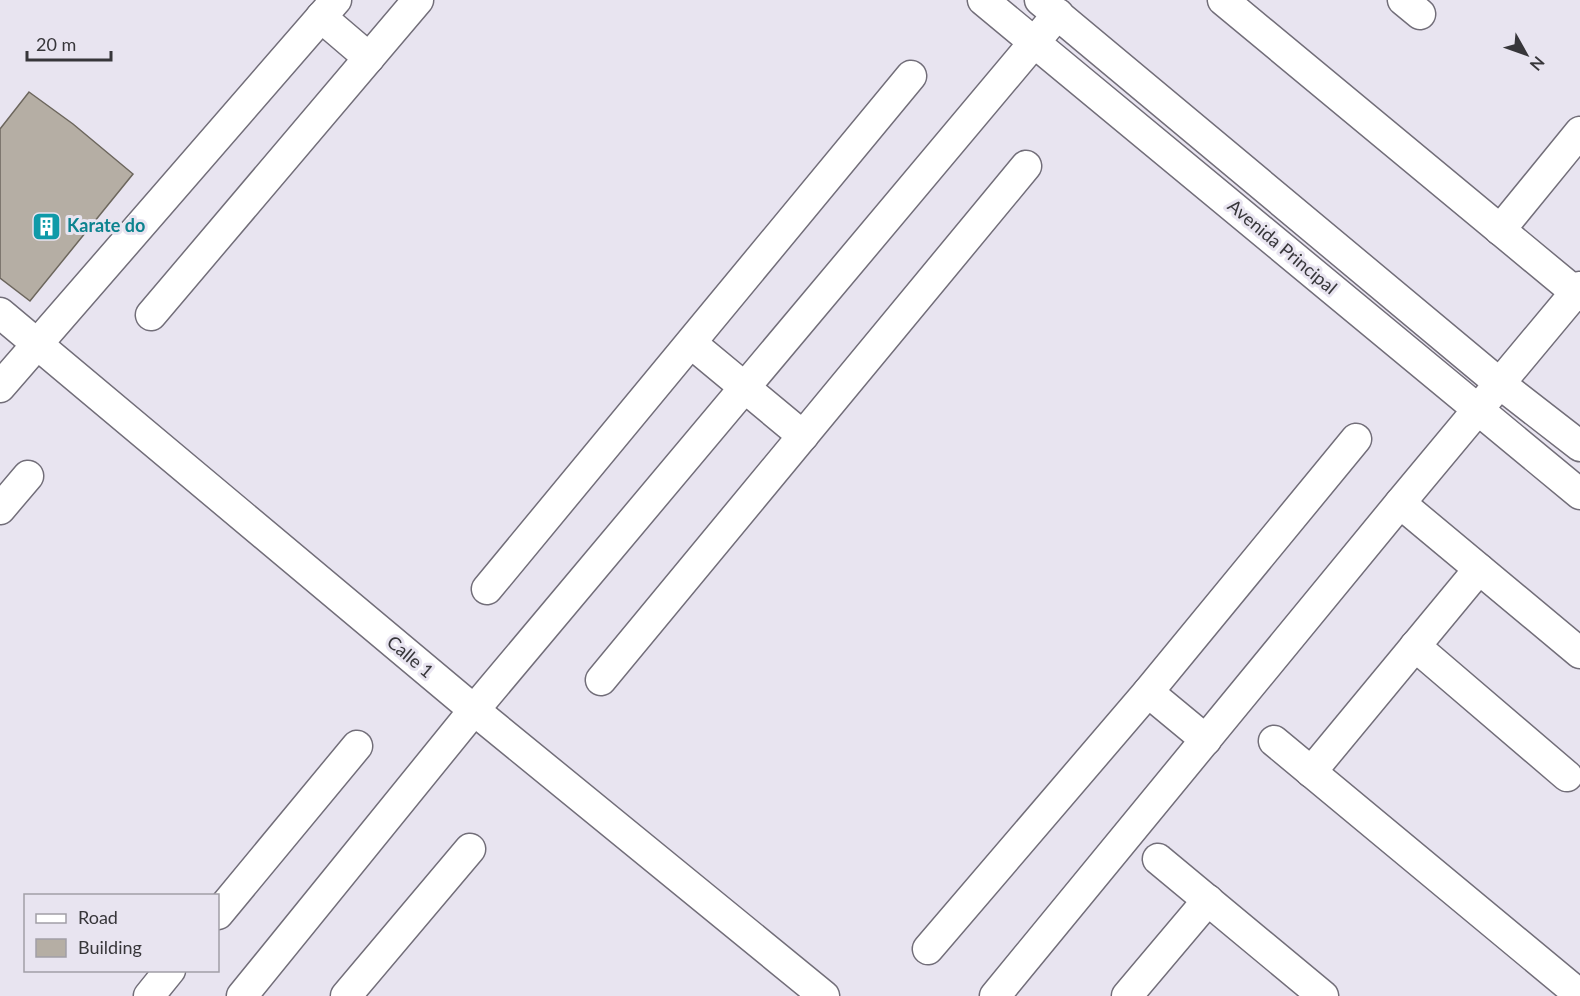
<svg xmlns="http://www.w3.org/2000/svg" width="1580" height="996" viewBox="0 0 1580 996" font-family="Lato,sans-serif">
<rect width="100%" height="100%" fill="#e8e4f0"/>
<polygon fill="#b5aea4" stroke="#6c665d" stroke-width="1.5" points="29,92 73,124 133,174 30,301 0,278 0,129"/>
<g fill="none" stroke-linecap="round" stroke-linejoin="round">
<defs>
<g id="minor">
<polyline points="983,0 1580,494"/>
<polyline points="1040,0 1499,383 1580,446"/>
<polyline points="1223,0 1580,296"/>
<polyline points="1403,0 1420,14"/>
<polyline points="321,17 369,58"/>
<polyline points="1500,230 1580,132"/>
<polyline points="0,313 474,710 824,996"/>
<polyline points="151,315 418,0"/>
<polyline points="691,343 803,436"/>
<polyline points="0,387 336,0"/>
<polyline points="1400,503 1580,653"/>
<polyline points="0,509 28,476"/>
<polyline points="487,589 911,76"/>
<polyline points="1415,646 1567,776"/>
<polyline points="601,680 1026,166"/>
<polyline points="1148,692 1206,740"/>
<polyline points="1274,741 1580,995"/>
<polyline points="1311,772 1479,569"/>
<polyline points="1158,859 1323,996"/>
<polyline points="218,914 357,746"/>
<polyline points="928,949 1148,692 1356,439"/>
<polyline points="149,996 170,970"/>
<polyline points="242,996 474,710 1058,14"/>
<polyline points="346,996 470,849"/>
<polyline points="995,996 1400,503 1580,287"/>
<polyline points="1127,996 1208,900"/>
</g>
</defs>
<use href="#minor" stroke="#726e79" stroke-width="33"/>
<use href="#minor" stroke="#fff" stroke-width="30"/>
</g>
<defs>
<symbol id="building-square" viewBox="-11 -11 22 22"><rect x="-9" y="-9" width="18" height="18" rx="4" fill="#0f9aa8" stroke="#e8e4f0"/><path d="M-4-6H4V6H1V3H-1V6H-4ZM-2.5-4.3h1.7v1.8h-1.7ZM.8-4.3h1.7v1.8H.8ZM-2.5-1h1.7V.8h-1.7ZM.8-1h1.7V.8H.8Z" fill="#fff"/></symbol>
</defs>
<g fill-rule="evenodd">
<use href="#building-square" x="30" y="210" width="33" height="33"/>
</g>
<g text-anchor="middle" stroke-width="6" stroke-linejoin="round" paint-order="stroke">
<g font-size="18" font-weight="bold" fill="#0d838f" stroke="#e8e4f0" text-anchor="start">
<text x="67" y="232">Karate do</text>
</g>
<g font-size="18" fill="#37363a" stroke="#e8e4f0">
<text transform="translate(1282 247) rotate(40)" y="6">Avenida Principal</text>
<text transform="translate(410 657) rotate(40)" y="6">Calle 1</text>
</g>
</g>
<rect x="24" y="894" width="195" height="78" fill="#e8e4f0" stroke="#a19ea7" stroke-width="1.5"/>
<rect x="36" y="914" width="30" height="9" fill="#ffffff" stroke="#a19ea7" stroke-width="1.5"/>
<text x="78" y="924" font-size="18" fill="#37363a">Road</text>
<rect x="36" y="939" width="30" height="18" fill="#b5aea4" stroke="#a19ea7" stroke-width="1.5"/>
<text x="78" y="954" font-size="18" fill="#37363a">Building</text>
<g transform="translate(1526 54) rotate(130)" stroke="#e8e4f0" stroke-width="4.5" paint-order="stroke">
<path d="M0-4.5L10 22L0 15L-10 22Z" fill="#37363a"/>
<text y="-9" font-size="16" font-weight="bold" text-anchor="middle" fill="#37363a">N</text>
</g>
<path d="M27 51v9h84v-9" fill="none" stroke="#37363a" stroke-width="3"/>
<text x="36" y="51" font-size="18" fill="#37363a" stroke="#e8e4f0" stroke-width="4.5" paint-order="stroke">20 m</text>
</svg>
